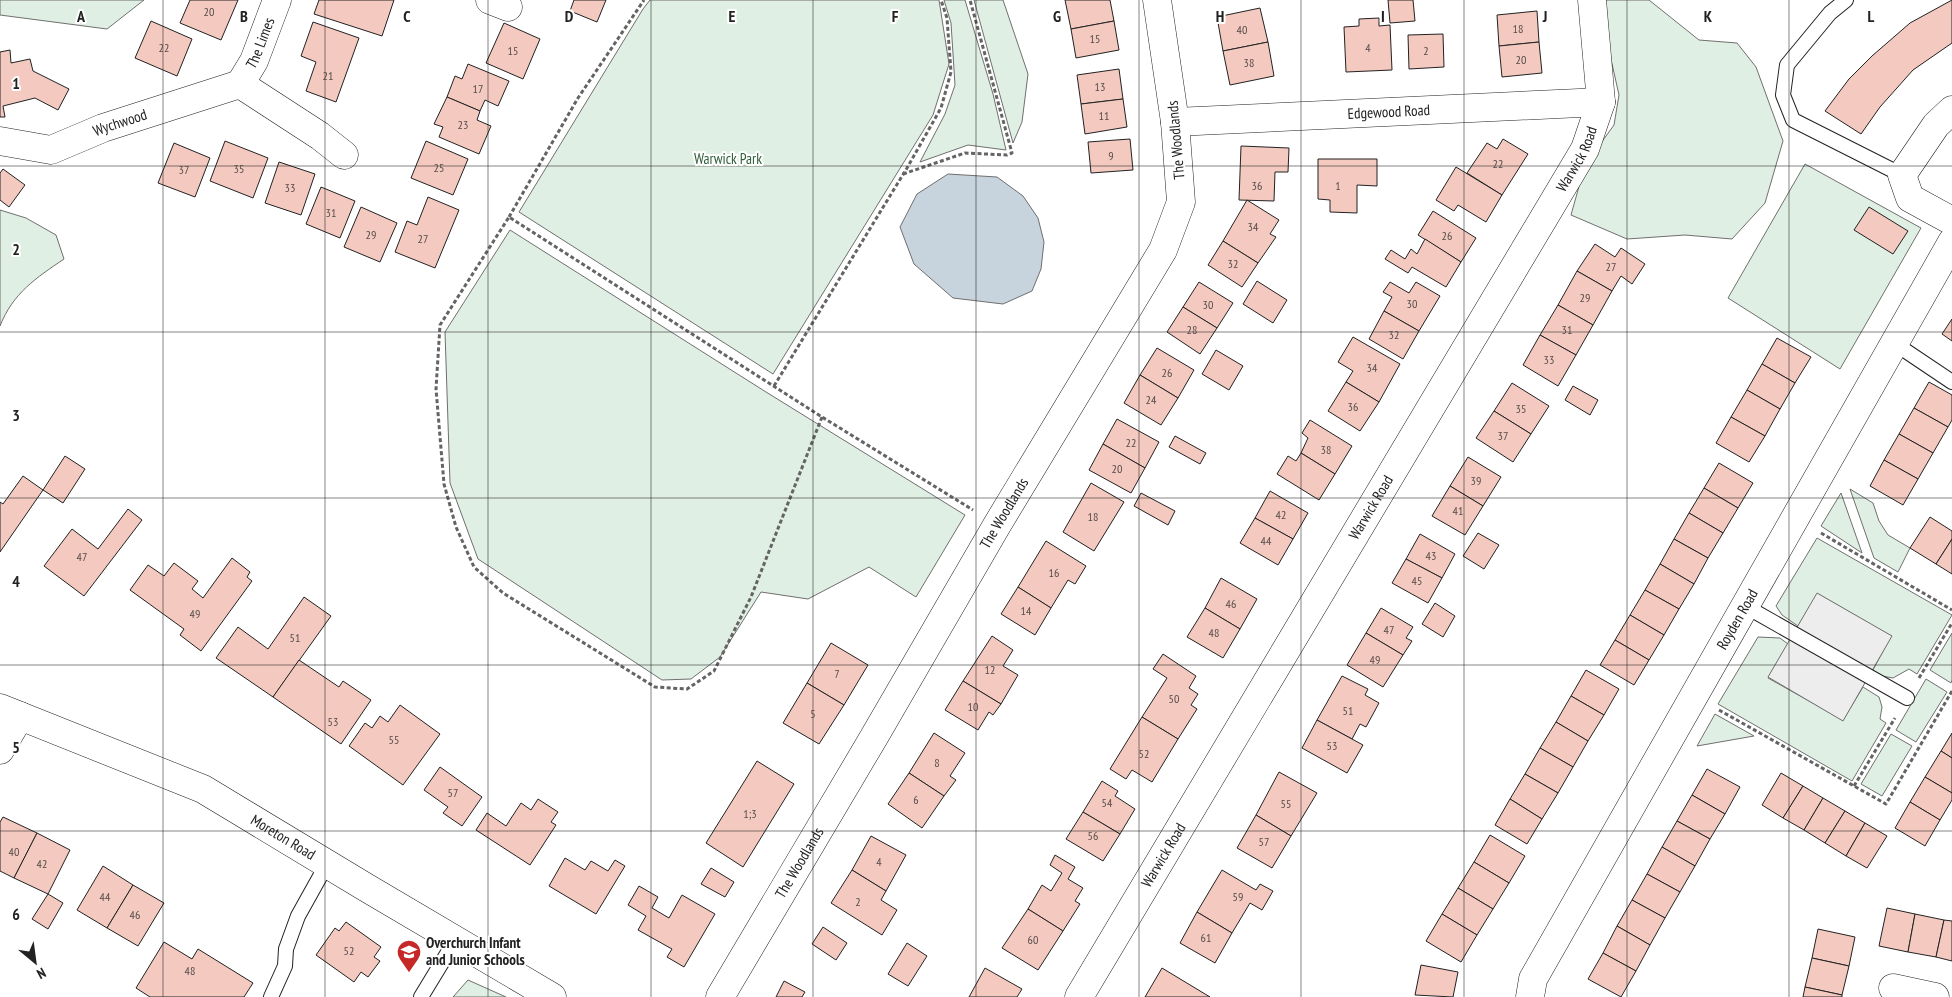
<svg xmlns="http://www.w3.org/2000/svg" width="1952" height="997" viewBox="0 0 1952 997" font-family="'PT Sans Narrow',sans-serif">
<rect width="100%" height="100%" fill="#fff"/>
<g fill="#e0efe3" stroke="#6f6f6f">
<polygon points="0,0 144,0 107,29 0,15"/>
<polygon points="650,0 939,0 949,64 933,115 773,374 519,212 643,9"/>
<polygon points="944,0 965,0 993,94 1006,150 968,145 920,162 945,114 955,85 951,23"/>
<polygon points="974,0 1003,0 1028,74 1022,122 1013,143"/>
<polygon points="1605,0 1649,0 1699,40 1737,43 1756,67 1783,141 1765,203 1732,239 1685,235 1627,239 1571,215 1585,165 1614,125 1619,95 1606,37"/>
<polygon points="1805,164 1921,228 1840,369 1728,298"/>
<path d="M0 210 26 218 56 235 64 259C36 278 13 293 0 326Z"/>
<polygon points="510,230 766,392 965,515 916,597 869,567 808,599 761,592 720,657 691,679 662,680 478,559 450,483 445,332"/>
<polygon points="1850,489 1873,503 1879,521 1888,535 1910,548 1898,572 1874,558"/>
<polygon points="1841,493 1862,553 1821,526"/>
<polygon points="1817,538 1952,615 1917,674 1909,669 1893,678 1882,676 1873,670 1891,636 1818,594 1798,626 1782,615 1776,606"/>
<polygon points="1952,633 1952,680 1951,683 1930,670"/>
<polygon points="1758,637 1780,638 1788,644 1768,678 1843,720 1863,687 1879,697 1882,707 1880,719 1886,723 1852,781 1718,704"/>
<polygon points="1926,679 1947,692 1916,742 1896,730"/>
<polygon points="1715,714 1754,736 1697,746"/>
<polygon points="1891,734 1912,746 1882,796 1861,784"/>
<polygon points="468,980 506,997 453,997"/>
</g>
<polygon fill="#ededed" stroke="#6f6f6f" points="1817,593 1892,636 1843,721 1768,677"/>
<polygon fill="#c7d3dd" stroke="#6f6f6f" points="948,174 997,177 1023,196 1038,218 1044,242 1041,269 1032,291 1003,304 953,298 914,264 900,227 917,194"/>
<g fill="#f3c9c0" stroke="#222">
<polygon points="190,0 238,0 221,40 180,23"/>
<polygon points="319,0 394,0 382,36 314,14"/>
<polygon points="574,0 606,0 597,22 570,11"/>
<polygon points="1065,0 1110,0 1114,21 1071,29"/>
<polygon points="1388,0 1413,0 1415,21 1390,23"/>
<polygon points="1952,0 1952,43 1913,70 1880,107 1861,134 1825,111 1849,79 1872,56 1910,23"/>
<polygon points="1260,8 1268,42 1223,51 1217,17"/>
<polygon points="1537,11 1539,42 1499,46 1497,15"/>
<polygon points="1379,18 1379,26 1390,25 1392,70 1346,72 1344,27 1359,26 1359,19"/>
<polygon points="151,21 192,39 177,76 135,58"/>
<polygon points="1114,21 1119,50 1076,58 1071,29"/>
<polygon points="313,22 359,38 336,102 306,91 316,62 301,56"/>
<polygon points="504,23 540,39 523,79 486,63"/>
<polygon points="1443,34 1444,67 1409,69 1408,35"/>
<polygon points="1268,42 1274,76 1230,85 1223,51"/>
<polygon points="1539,42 1542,73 1502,77 1499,46"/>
<polygon points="10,50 11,63 30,59 33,71 69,89 58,110 35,98 3,106 5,117 0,117 0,52"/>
<polygon points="468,64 509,81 498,106 485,100 480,111 447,97 455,76 462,79"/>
<polygon points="1119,69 1123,99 1081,104 1077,75"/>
<polygon points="447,97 480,111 477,120 491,126 479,154 439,137 443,127 434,124"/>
<polygon points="1123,99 1127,127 1085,134 1081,104"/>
<polygon points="1130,139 1133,170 1091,173 1088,142"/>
<polygon points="1503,139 1528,154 1502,195 1467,173 1487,143 1497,149"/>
<polygon points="225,141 268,158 253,198 210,181"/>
<polygon points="426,141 468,159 453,195 411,178"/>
<polygon points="174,143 210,158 195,197 158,183"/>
<polygon points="1241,146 1289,148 1288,172 1275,172 1274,201 1239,200"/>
<polygon points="1318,159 1377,159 1377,186 1357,185 1357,213 1330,212 1330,200 1318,199"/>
<polygon points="279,162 315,174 301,215 265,203"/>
<polygon points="1456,167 1502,195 1486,222 1458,205 1454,211 1436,200"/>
<polygon points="3,169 25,185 9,207 0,200 0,173"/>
<polygon points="321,187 355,201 340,238 306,224"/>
<polygon points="428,197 459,210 435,268 395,252 407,221 417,225"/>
<polygon points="1247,200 1279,220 1270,234 1276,237 1258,263 1223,241"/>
<polygon points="361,207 397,223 380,262 344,247"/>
<polygon points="1869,207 1908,231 1893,254 1854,230"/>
<polygon points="1433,211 1476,238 1461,262 1418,235"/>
<polygon points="1425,239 1461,262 1446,287 1412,267 1408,273 1385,259 1391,250 1405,259 1411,249 1417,254"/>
<polygon points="1223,241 1258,263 1242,287 1208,265"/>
<polygon points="1595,244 1615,257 1621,248 1645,264 1632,284 1621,276 1612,291 1577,271"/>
<polygon points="1577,271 1612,291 1593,325 1558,305"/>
<polygon points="1257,281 1287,300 1273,323 1243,304"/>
<polygon points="1199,282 1233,303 1217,328 1183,307"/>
<polygon points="1390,282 1409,293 1416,282 1440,296 1419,331 1384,311 1392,297 1383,292"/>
<polygon points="1558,305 1593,325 1576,355 1540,335"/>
<polygon points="1183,307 1217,328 1200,354 1167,332"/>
<polygon points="1384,311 1419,331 1403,359 1369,339"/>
<polygon points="1952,319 1952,341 1942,334"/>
<polygon points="1540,335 1576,355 1558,386 1523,365"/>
<polygon points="1353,337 1400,364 1379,402 1346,382 1353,371 1338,362"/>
<polygon points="1777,338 1811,357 1795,383 1762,364"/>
<polygon points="1157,348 1194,370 1178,398 1140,375"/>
<polygon points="1216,350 1243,366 1229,390 1202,374"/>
<polygon points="1762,364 1795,383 1780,409 1747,390"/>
<polygon points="1140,375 1178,398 1161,425 1124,403"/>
<polygon points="1346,382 1379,402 1360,431 1328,411"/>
<polygon points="1929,382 1952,395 1952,420 1948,427 1914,408"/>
<polygon points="1512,383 1549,406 1531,434 1494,411"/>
<polygon points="1573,386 1598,400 1590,415 1565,400"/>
<polygon points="1747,390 1780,409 1765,436 1731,417"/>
<polygon points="1914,408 1948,427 1933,453 1899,434"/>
<polygon points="1494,411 1531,434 1513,462 1476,438"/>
<polygon points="1731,417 1765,436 1749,462 1716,443"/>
<polygon points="1117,419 1159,442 1145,468 1103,444"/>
<polygon points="1310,420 1352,446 1335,474 1301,453 1308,438 1302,433"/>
<polygon points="1899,434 1933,453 1918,479 1884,460"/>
<polygon points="1175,436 1206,453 1200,464 1169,447"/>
<polygon points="1103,444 1145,468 1131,493 1089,470"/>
<polygon points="1301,453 1335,474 1319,500 1277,474 1288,456 1296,461"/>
<polygon points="65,456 85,469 63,503 43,490"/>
<polygon points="1468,457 1501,477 1483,506 1450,486"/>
<polygon points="1884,460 1918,479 1903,505 1870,486"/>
<polygon points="1719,463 1753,483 1738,508 1704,488"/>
<polygon points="23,476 43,490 0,552 0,502 3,504"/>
<polygon points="1091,483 1124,502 1094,551 1063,532"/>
<polygon points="1450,486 1483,506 1465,535 1432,516"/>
<polygon points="1704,488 1738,508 1723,533 1689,513"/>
<polygon points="1270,491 1308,513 1293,539 1255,518"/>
<polygon points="1141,493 1175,511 1168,525 1134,506"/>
<polygon points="128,509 142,520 84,596 44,566 72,529 98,549"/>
<polygon points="1689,513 1723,533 1708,558 1674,539"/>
<polygon points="1930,517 1952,531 1952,539 1936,564 1910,548"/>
<polygon points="1255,518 1293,539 1278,565 1240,543"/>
<polygon points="1478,533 1499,545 1484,569 1463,556"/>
<polygon points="1420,534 1455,554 1442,578 1406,559"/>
<polygon points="1674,539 1708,558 1694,584 1660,564"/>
<polygon points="1952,539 1952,574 1936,564"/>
<polygon points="1046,541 1086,566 1075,584 1068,580 1051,608 1018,587"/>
<polygon points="232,558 250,572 247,577 252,581 201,651 180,635 184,629 130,590 148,565 164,576 174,563 198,581 192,589 203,598"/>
<polygon points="1406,559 1442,578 1428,603 1392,583"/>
<polygon points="1660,564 1694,584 1679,609 1645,590"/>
<polygon points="1221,578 1257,599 1240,629 1205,608"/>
<polygon points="1018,587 1051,608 1035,635 1001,614"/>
<polygon points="1645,590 1679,609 1664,635 1630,615"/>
<polygon points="304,597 331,616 273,697 216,658 238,627 268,649"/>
<polygon points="1435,603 1455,616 1443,637 1422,624"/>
<polygon points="1205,608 1240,629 1223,658 1187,637"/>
<polygon points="1381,608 1413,627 1406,638 1412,641 1403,655 1366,633"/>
<polygon points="1630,615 1664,635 1649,660 1615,640"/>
<polygon points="1366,633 1403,655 1383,687 1347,665"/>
<polygon points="992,636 1013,650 1003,666 1018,675 1001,704 963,681"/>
<polygon points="1615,640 1649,660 1634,685 1600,665"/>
<polygon points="831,643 868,665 844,705 807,683"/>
<polygon points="1163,654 1196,676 1189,688 1198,694 1191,705 1197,709 1178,739 1142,717 1167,678 1153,669"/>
<polygon points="299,660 339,687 343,681 371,700 341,744 273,697"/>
<polygon points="1586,670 1619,689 1604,715 1571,696"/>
<polygon points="1342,676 1368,689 1365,695 1379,703 1366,727 1360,724 1352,739 1317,720"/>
<polygon points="963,681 1001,704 993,715 989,712 978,730 945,710"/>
<polygon points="807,683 844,705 819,744 783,723"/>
<polygon points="1571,696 1604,715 1588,741 1556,722"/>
<polygon points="400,705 440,734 403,785 349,746 365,723 372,728 380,716 388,722"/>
<polygon points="1142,717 1178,739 1152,782 1132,770 1126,779 1110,769"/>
<polygon points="1317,720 1363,745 1347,773 1302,748"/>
<polygon points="1556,722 1588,741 1573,767 1540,748"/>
<polygon points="934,733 965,753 950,776 956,780 944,796 909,773"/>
<polygon points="1952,733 1952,758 1941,751"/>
<polygon points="1540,748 1573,767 1558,793 1525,774"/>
<polygon points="1941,751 1952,758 1952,793 1925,777"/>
<polygon points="757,761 794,784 743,867 706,843"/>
<polygon points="440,767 482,797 462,826 443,813 448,807 424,790"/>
<polygon points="1707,769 1740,787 1725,814 1692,795"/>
<polygon points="1279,772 1317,793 1291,836 1256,815"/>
<polygon points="909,773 944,796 922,828 888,804"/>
<polygon points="1781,773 1803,786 1783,818 1762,805"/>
<polygon points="1525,774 1558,793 1542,819 1510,799"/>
<polygon points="1925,777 1952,793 1952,800 1940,820 1910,802"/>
<polygon points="1102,781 1118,791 1115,796 1135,809 1120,834 1083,812"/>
<polygon points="1803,786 1823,798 1804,830 1783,818"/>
<polygon points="1692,795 1725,814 1710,839 1677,821"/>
<polygon points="1823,798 1845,811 1825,843 1804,830"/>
<polygon points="538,799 558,812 551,822 556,825 530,865 476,830 487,813 506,826 521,803 531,810"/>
<polygon points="1510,799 1542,819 1527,844 1495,825"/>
<polygon points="1910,802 1940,820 1925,846 1895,828"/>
<polygon points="1845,811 1865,823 1846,856 1825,843"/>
<polygon points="1083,812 1120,834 1103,861 1066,839"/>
<polygon points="1256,815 1291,836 1272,868 1237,848"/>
<polygon points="3,817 37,833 14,878 0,871 0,822"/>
<polygon points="1677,821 1710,839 1695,866 1662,847"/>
<polygon points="1865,823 1887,836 1867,868 1846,856"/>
<polygon points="37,833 70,850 48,894 14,878"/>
<polygon points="1490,835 1525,856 1509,883 1474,862"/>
<polygon points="871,836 906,855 886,891 852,870"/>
<polygon points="1662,847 1695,866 1680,892 1647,874"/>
<polygon points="1055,855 1075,867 1068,879 1083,888 1075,901 1080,904 1063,931 1028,909 1042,885 1051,891 1062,873 1050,865"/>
<polygon points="565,858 585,870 591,861 608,871 615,860 625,866 596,914 549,886"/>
<polygon points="1474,862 1509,883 1493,909 1458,888"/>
<polygon points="103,866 133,885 107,928 77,910"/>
<polygon points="711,868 734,882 725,897 701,884"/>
<polygon points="852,870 886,891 881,900 897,910 882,935 831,903"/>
<polygon points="1222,870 1256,890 1260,884 1273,891 1262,910 1250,903 1232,933 1197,912"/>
<polygon points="1647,874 1680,892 1665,918 1632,900"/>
<polygon points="133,885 164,903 138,946 107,928"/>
<polygon points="639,886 658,897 652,908 669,918 682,895 715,914 684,967 667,957 672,949 638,930 646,916 628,905"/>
<polygon points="1458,888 1493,909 1477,935 1442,914"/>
<polygon points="48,894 63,903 48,929 32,919"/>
<polygon points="1632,900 1665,918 1650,945 1617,926"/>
<polygon points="1887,908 1915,914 1908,952 1879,946"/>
<polygon points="1028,909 1063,931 1038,970 1002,948"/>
<polygon points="1197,912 1232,933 1215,963 1180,943"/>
<polygon points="1442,914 1477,935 1461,962 1426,941"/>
<polygon points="1915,914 1944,920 1936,957 1908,952"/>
<polygon points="1944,920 1952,921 1952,961 1936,957"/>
<polygon points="346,922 381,947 374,957 380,961 368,977 361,972 354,982 316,955 335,928 339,931"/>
<polygon points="1617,926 1650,945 1636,971 1603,953"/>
<polygon points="823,927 847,943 836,960 812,944"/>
<polygon points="1818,929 1855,937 1849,966 1812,958"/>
<polygon points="164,942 192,959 198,949 253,983 244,997 150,997 136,988"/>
<polygon points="907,943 927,956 908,986 888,974"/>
<polygon points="1603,953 1636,971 1621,997 1588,979"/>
<polygon points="1812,958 1849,966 1842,995 1805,987"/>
<polygon points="1421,965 1458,972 1453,997 1415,995"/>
<polygon points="985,968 1022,989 1017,997 969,997"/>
<polygon points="1162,968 1210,997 1145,997"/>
<polygon points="784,981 805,992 802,997 776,997"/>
<polygon points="1805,987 1842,995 1842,997 1803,997"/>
</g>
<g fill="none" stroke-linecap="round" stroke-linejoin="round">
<defs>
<g id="lane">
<polyline points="1846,0 1830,13 1787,65 1783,95 1793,120 1902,175"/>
<polyline points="1894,343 1952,382"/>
<polyline points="1745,606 1907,698"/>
<polyline points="271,997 285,966 286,949 298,916 327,864"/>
<polyline points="421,997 455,941"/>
</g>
<g id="street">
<polyline points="490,0 508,7"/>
<polyline points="240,84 320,136 344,155"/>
<path id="s1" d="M240 84 254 61 277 0"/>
<polyline points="1952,110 1936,125 1902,175 1910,198 1952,221"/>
<path id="s2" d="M1175 122 1601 102"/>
<path id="s3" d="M0 141 51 150 103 128 240 84"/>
<polyline points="0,750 20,716"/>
<polyline points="1893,988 1935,997"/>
<path id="s4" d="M720 997 874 737 997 525 1163 250 1181 202 1175 122 1157 0"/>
<path id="s5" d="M1079 997 1585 149 1601 102 1592 0"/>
<path id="s6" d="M1530 997 1533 979 1952 242"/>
</g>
<g id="primary">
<path id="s7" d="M0 708 203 789 367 888 552 997"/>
</g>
</defs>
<use href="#lane" stroke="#222" stroke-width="16"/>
<use href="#street" stroke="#222" stroke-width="29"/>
<use href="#primary" stroke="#222" stroke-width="29"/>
<g stroke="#646464" stroke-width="3" stroke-dasharray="4 2.5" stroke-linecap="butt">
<polyline points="903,174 965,153 1007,155 1012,153 970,0"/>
<polyline points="509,217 578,98 644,0"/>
<polyline points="774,386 907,168 941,108 951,72 947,18 941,0"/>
<polyline points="822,417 751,597 714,671 687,689 655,687 503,593 474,567 456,527 444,484 436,389 440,325 509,217 822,417 973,510"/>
<polyline points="1821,533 1952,610"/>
<polyline points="1919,678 1952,623"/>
<polyline points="1719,710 1886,804 1952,691"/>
<polyline points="1854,786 1895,718"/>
</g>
<use href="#lane" stroke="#fff" stroke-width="14"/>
<use href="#street" stroke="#fff" stroke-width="28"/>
<use href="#primary" stroke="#fff" stroke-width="28"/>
</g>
<path fill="none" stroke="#222" stroke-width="1" stroke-opacity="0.55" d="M163 0V997M325 0V997M488 0V997M651 0V997M813 0V997M976 0V997M1139 0V997M1301 0V997M1464 0V997M1627 0V997M1789 0V997M0 166H1952M0 332H1952M0 498H1952M0 665H1952M0 831H1952"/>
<defs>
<symbol id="school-pin" viewBox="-11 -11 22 30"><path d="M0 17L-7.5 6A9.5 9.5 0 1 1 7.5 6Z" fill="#c62828" stroke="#fff"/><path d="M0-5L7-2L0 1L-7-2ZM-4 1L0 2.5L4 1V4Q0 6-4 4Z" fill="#fff"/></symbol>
</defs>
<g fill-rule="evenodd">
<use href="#school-pin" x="395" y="938" width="28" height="38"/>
</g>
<g text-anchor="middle" stroke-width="4" stroke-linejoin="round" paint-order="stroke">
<g font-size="12" fill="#564c4a">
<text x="209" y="16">20</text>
<text x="1518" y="33">18</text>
<text x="1242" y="34">40</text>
<text x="1095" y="43">15</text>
<text x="164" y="52">22</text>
<text x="1368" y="52">4</text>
<text x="513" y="55">15</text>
<text x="1426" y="55">2</text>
<text x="1521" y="64">20</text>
<text x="1249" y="67">38</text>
<text x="328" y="80">21</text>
<text x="1100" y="91">13</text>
<text x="478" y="93">17</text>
<text x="1104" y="120">11</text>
<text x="463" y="129">23</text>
<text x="1111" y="160">9</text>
<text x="1498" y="168">22</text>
<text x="439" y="172">25</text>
<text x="239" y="173">35</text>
<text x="184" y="174">37</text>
<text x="1257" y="190">36</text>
<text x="1338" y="190">1</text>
<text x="290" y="192">33</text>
<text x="331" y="217">31</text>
<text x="1253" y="231">34</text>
<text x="371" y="239">29</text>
<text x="1447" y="240">26</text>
<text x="423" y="243">27</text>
<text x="1233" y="268">32</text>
<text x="1611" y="271">27</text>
<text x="1585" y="302">29</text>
<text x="1412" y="308">30</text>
<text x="1208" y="309">30</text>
<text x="1192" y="334">28</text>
<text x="1567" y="334">31</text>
<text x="1394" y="339">32</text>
<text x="1549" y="364">33</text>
<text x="1372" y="372">34</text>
<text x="1167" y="377">26</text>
<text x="1151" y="404">24</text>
<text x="1353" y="411">36</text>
<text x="1521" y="413">35</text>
<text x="1503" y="440">37</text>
<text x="1131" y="447">22</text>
<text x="1326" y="454">38</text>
<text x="1117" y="473">20</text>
<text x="1476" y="485">39</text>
<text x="1458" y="515">41</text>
<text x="1281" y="519">42</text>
<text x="1093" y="521">18</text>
<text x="1266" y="545">44</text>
<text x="1431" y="560">43</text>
<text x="82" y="561">47</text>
<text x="1054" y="577">16</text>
<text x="1417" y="585">45</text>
<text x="1231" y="608">46</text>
<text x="1026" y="615">14</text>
<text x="195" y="618">49</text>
<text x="1389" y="634">47</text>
<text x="1214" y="637">48</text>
<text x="295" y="642">51</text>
<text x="1375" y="664">49</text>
<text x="990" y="674">12</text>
<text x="837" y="678">7</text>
<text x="1174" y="703">50</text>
<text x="973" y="711">10</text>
<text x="1348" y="715">51</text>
<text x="813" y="718">5</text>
<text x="333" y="726">53</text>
<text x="394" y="744">55</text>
<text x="1332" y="750">53</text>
<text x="1144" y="758">52</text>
<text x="937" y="767">8</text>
<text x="453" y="797">57</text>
<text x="916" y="804">6</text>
<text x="1107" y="807">54</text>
<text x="1286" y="808">55</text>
<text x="750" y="818">1;3</text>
<text x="1093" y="840">56</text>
<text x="1264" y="846">57</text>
<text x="14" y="856">40</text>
<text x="879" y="866">4</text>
<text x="42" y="868">42</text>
<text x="105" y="901">44</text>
<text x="1238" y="901">59</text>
<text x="858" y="906">2</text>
<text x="135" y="919">46</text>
<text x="1206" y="942">61</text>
<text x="1033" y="944">60</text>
<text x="349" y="955">52</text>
<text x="190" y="975">48</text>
</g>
<g font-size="15" fill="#222" stroke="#fff">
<text dy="5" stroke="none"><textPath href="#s1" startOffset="46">The Limes</textPath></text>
<text dy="5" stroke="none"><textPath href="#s2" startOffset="214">Edgewood Road</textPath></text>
<text dy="5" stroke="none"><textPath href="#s3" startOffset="126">Wychwood</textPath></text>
<text transform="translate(1176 140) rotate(-95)" y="5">The Woodlands</text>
<text dy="5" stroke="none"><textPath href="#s5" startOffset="975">Warwick Road</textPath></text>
<text dy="5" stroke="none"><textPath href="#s5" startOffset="570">Warwick Road</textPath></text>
<text dy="5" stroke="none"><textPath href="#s4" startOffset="561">The Woodlands</textPath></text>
<text dy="5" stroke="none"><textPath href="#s6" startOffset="432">Royden Road</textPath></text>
<text dy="5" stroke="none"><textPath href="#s7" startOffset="312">Moreton Road</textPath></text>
<text dy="5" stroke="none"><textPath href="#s5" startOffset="165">Warwick Road</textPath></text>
<text dy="5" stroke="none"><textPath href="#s4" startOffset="156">The Woodlands</textPath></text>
</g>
<g font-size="15" fill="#2f5e38" stroke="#fff">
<text x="728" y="164">Warwick Park</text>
</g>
<g font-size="15" font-weight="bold" fill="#222" stroke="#fff" text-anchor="start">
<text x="426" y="948">Overchurch Infant<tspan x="426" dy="17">and Junior Schools</tspan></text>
</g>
</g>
<g font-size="16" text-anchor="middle" font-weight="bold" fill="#222" stroke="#fff" stroke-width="4" stroke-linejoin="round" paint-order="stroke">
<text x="81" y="22">A</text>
<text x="244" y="22">B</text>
<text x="407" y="22">C</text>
<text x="569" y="22">D</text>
<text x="732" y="22">E</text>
<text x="895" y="22">F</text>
<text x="1057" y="22">G</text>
<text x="1220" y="22">H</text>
<text x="1383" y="22">I</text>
<text x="1545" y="22">J</text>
<text x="1708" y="22">K</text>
<text x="1871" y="22">L</text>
<text x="16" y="89">1</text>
<text x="16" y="255">2</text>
<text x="16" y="421">3</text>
<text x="16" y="587">4</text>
<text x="16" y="753">5</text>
<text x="16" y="920">6</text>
</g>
<g transform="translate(35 962) rotate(151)" stroke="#ffffff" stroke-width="4" paint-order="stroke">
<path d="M0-4L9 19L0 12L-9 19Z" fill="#222222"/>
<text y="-8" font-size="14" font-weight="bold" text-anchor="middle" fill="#222222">N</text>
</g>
</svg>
